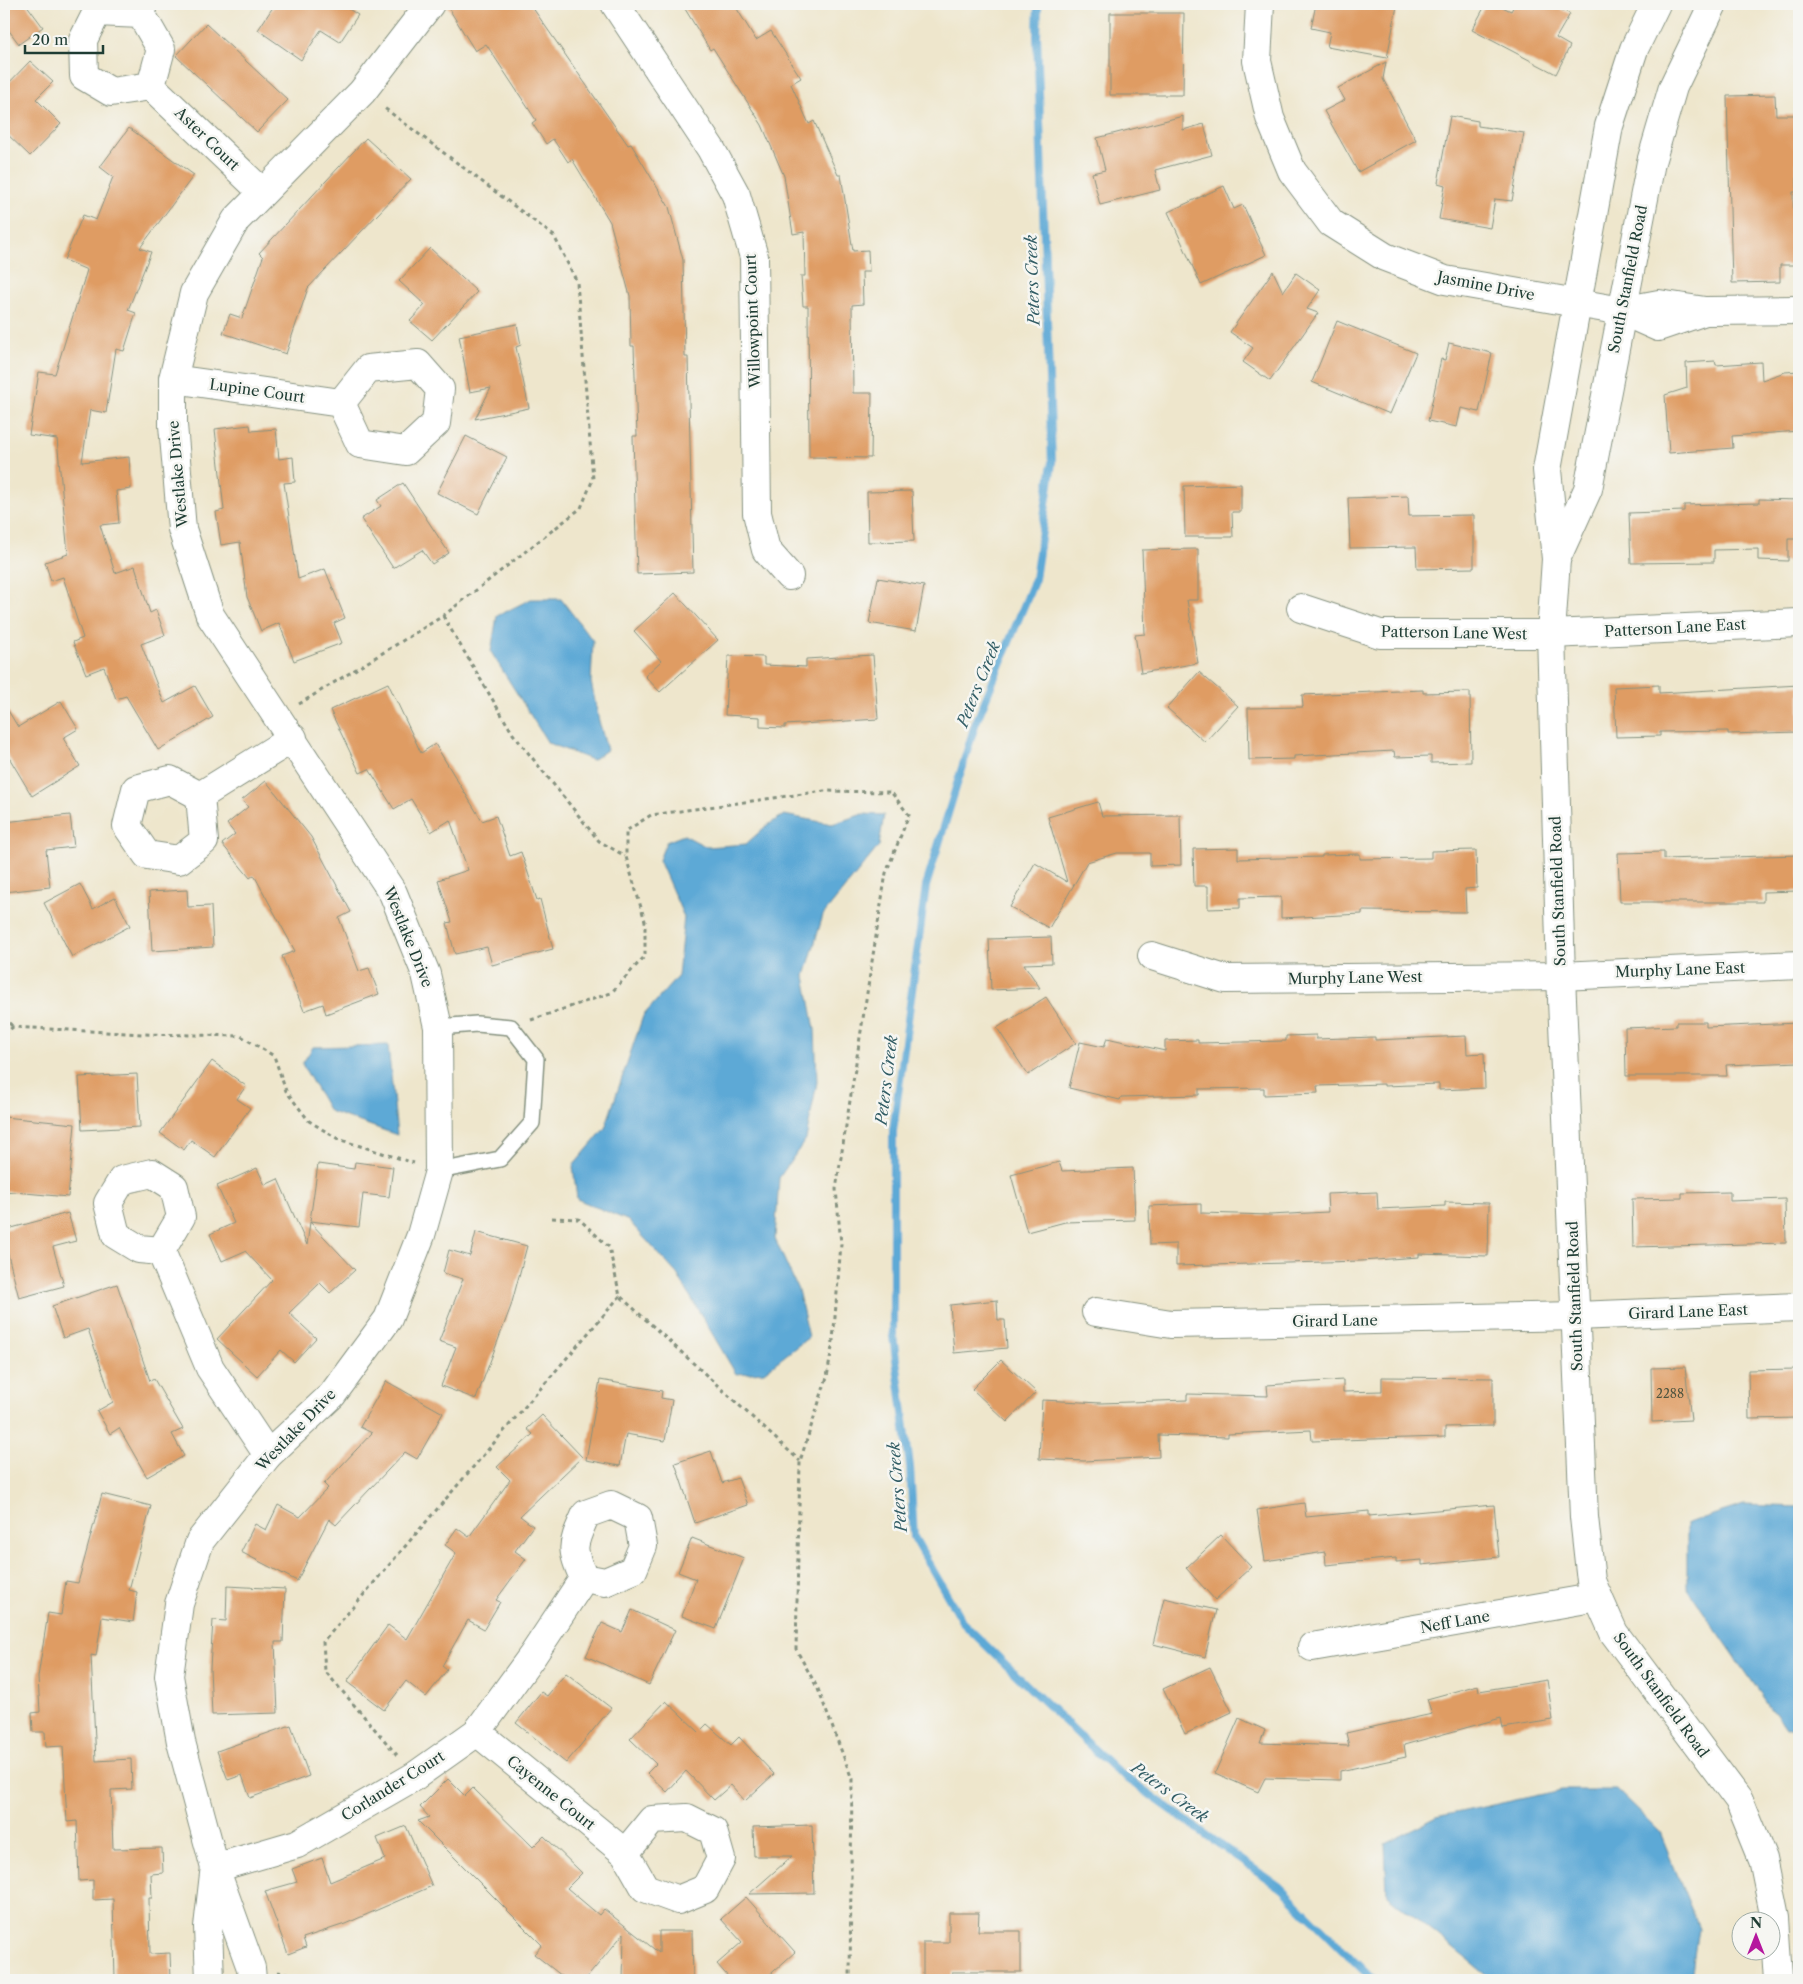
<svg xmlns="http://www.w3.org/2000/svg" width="1803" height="1984" viewBox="0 0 1803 1984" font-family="'Libre Caslon Text',serif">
<rect width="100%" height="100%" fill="#f6f6f2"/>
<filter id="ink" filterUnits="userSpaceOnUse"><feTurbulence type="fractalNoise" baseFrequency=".02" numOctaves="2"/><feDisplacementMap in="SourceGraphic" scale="10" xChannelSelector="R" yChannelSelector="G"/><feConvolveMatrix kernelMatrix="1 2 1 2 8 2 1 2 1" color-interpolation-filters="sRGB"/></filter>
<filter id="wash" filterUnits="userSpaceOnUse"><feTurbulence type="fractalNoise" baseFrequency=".0096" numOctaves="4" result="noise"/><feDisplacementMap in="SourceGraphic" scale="20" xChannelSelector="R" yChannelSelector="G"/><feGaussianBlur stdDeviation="1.12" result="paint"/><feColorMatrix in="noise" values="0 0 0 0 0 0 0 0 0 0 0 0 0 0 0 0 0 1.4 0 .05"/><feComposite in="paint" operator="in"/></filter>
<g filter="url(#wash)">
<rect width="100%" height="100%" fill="#eee6cc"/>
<g fill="#5da9d6" stroke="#3e7385">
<polygon points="531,599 561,599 593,641 591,682 599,721 607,750 592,760 548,743 491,652 497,616"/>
<polygon points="863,814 884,815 879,846 823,915 805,976 815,1029 817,1082 806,1139 779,1178 775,1239 798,1290 809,1337 764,1372 736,1374 677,1274 629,1221 577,1199 573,1166 605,1128 643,1016 678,976 684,917 659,860 666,842 684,835 707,847 746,844 766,826 784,815 832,824"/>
<polygon points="388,1045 397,1135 329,1111 302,1064 313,1047"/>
<polygon points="1744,1505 1799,1507 1799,1728 1785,1729 1687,1587 1687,1523"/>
<polygon points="1562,1790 1617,1790 1660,1832 1699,1928 1692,1980 1507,1980 1489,1977 1387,1895 1385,1843 1437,1817"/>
</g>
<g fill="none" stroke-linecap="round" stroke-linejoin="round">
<polyline stroke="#5da9d6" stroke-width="8" points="1038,4 1037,36 1052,463 1035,579 975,725 926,886 893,1131 893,1336 910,1467 914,1537 963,1623 1037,1695 1117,1771 1282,1889 1373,1980"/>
</g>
<g id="blocks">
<g fill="#df9c63">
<polygon points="4,4 26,4 43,27 19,44 4,24"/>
<polygon points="275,4 341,4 358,15 340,42 321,30 301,60 258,30"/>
<polygon points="446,4 530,4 628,145 631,144 669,207 683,260 685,357 688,357 693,572 637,574 633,436 637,436 634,346 631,346 630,296 610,222 572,159 568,162 553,139 546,144 532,123 536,120 486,44 475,51"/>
<polygon points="682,4 734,4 756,40 771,31 801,78 791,84 809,124 814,121 838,175 841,175 853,251 868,250 869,272 862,272 863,304 852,305 853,393 872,393 871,458 809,457 808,306 803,306 801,276 805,276 804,232 793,234 784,176 762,125 713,48 710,50"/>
<polygon points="1316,4 1384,4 1397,6 1387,58 1327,47 1330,32 1311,28"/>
<polygon points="1486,4 1496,4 1511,11 1515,4 1551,4 1570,14 1556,38 1570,46 1556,74 1472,30"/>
<polygon points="1110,13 1184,13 1183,95 1110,95"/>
<polygon points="206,24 288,100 257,132 176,56"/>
<polygon points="30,61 53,82 36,99 61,124 30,156 4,131 4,88"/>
<polygon points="1386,62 1383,79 1416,140 1358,172 1324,111 1345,100 1338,88"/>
<polygon points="1775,95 1776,115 1799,115 1799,145 1796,145 1797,192 1793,192 1794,233 1799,233 1799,265 1780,265 1780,282 1732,283 1727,96"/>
<polygon points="1183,116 1183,130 1204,124 1212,155 1155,170 1160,190 1100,205 1092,173 1105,170 1097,138"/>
<polygon points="1450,116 1478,121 1478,126 1524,133 1512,201 1495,199 1490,228 1439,219 1445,185 1438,183"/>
<polygon points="129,128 194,175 140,248 151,252 128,310 136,313 124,351 116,349 106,413 90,410 82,462 129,457 131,489 116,491 119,523 100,525 115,573 135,566 150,613 156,610 165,635 141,644 164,703 195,686 213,717 158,750 126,696 116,699 104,667 86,674 73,642 83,638 63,577 51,581 45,562 68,554 57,439 29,435 39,372 55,374 87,270 64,260 83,215 96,220 113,177 100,167"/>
<polygon points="366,138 411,179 308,288 286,354 223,333 230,314 242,318 263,257 259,253"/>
<polygon points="1224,186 1234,209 1243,205 1266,255 1201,285 1168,212"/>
<polygon points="430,248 477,292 432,340 410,321 425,305 399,281"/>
<polygon points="1273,271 1283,292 1296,273 1320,290 1307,309 1318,313 1270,381 1243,362 1253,348 1230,332"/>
<polygon points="1337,321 1416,353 1390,414 1312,382"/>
<polygon points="517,324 521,345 516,347 529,408 475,419 491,388 470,392 459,336"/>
<polygon points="1449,343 1492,353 1479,412 1461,408 1457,427 1428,421 1441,359 1445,360"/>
<polygon points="1715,361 1716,365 1761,362 1762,380 1785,372 1799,371 1799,431 1732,436 1733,448 1669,453 1665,395 1687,388 1686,363"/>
<polygon points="250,425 251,431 276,429 279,459 293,457 295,482 284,483 298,579 325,569 345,618 334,623 342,643 294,661 279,623 261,631 247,597 240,542 221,545 216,512 224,510 215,429"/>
<polygon points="466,436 507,457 478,514 437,493"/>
<polygon points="403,483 449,553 432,564 422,550 393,568 361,519 381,506 377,500"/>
<polygon points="1241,484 1241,512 1232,512 1233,537 1185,537 1184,486"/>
<polygon points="912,491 914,541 868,542 867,492"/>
<polygon points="1408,496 1409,516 1474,515 1474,568 1417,569 1416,547 1350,548 1348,498"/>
<polygon points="1759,499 1799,500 1799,539 1788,539 1788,561 1758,560 1758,549 1714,550 1714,562 1631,563 1629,513 1684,511 1684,505 1759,503"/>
<polygon points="1198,549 1198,600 1187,600 1198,663 1141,673 1135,635 1145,634 1142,550"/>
<polygon points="878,578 924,586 916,631 869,623"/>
<polygon points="675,593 718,640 660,692 645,676 661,661 634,631"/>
<polygon points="873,655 878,719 785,725 785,728 760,727 760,717 725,715 728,656 764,657 764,665 806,667 806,659"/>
<polygon points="1199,672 1238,706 1205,742 1167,708"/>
<polygon points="388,683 421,753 435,744 482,821 496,816 510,856 521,852 537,900 540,899 553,949 492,965 487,947 455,954 447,923 452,922 438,880 468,870 450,820 431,832 411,799 394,809 369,769 360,773 330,710"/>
<polygon points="1659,685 1659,693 1799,685 1799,732 1728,734 1728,731 1660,732 1660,736 1616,737 1614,687"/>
<polygon points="1423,690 1423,693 1470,692 1471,762 1431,763 1431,756 1395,757 1394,751 1294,756 1294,759 1249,760 1248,708 1303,707 1302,695"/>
<polygon points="61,701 78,729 63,738 80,766 32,796 4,749 4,704 18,727"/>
<polygon points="266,781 311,837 351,912 339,918 359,971 369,968 379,994 326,1014 323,1004 304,1011 282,956 295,951 254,875 250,878 222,844 235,834 227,824 248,807 242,800"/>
<polygon points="1098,802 1102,816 1180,815 1181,865 1150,866 1150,853 1117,853 1087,862 1049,928 1010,907 1035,863 1067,882 1048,817"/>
<polygon points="70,815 74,847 46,850 50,887 4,892 4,822"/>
<polygon points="1238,848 1238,859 1322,857 1322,855 1360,854 1360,859 1431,858 1431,851 1476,850 1477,888 1465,889 1466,912 1362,911 1362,914 1281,918 1281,897 1240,898 1240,908 1208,909 1208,886 1194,886 1193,849"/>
<polygon points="1664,852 1664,859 1799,855 1799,891 1763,892 1763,902 1620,902 1618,853"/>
<polygon points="80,884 93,909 115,897 130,926 72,957 44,903"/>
<polygon points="187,890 188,907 211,906 213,947 152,951 149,892"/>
<polygon points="1051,937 1052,963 1024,964 1040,988 991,990 989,939"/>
<polygon points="1046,997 1076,1043 1028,1075 997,1028"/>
<polygon points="1676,1022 1706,1022 1706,1027 1799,1023 1799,1062 1726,1065 1727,1076 1626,1076 1625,1028 1676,1026"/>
<polygon points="1316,1035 1316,1039 1375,1037 1375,1040 1466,1036 1467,1054 1484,1053 1485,1088 1439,1090 1439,1084 1384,1086 1384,1084 1317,1086 1318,1093 1264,1095 1264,1088 1199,1089 1199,1095 1121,1097 1120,1100 1069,1088 1080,1042 1104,1047 1107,1038 1165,1051 1165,1041 1198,1040 1198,1043 1286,1041 1286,1036"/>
<polygon points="212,1061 246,1086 237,1099 250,1108 215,1157 191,1140 184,1150 160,1133"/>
<polygon points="137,1074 140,1127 82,1130 79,1077"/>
<polygon points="4,1117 75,1124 68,1197 4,1191"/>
<polygon points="355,1162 393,1167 389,1197 363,1194 359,1227 310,1221 318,1164 354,1169"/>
<polygon points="1059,1162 1062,1171 1133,1168 1135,1220 1065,1222 1027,1232 1011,1175"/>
<polygon points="257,1168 265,1185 278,1179 307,1245 310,1222 355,1270 330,1293 320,1283 289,1313 316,1338 294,1362 281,1350 257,1376 217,1339 272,1280 245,1251 222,1261 210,1234 234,1223 217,1186"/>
<polygon points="1377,1192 1378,1209 1445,1206 1445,1202 1489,1203 1488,1256 1419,1254 1419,1257 1361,1261 1176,1266 1176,1244 1150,1245 1149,1206 1201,1204 1201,1213 1270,1215 1328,1212 1327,1194"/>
<polygon points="1730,1192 1730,1201 1785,1199 1786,1243 1633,1247 1632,1199 1682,1198 1682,1193"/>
<polygon points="68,1213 76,1241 53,1247 64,1286 19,1298 4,1239 4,1230"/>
<polygon points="476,1232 527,1246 511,1306 476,1399 441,1386 456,1347 439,1341 463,1279 443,1273 449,1250 470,1256"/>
<polygon points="117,1284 150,1381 154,1379 183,1429 172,1434 184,1456 147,1477 119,1428 110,1434 97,1411 113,1402 88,1329 63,1338 52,1306"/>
<polygon points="997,1300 998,1320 1005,1320 1007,1348 954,1353 950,1305"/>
<polygon points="1001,1360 1036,1392 1007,1422 972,1389"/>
<polygon points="1685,1367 1691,1420 1652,1422 1651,1368"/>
<polygon points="1797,1369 1798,1418 1749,1419 1748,1370"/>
<polygon points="1382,1377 1493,1378 1493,1426 1445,1427 1445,1437 1371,1439 1312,1441 1311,1430 1228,1434 1228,1437 1158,1435 1159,1457 1084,1461 1039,1459 1042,1400 1101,1403 1187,1400 1187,1394 1268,1396 1267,1385 1343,1380 1343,1392 1382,1391"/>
<polygon points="600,1380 662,1391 661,1398 672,1400 665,1441 626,1434 620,1466 586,1460"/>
<polygon points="386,1381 443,1413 417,1459 405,1452 336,1525 329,1519 297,1581 241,1552 255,1524 266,1530 278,1505 300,1517 328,1488 324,1484 372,1433 360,1427"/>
<polygon points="542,1415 582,1457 520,1516 533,1526 515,1551 526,1559 496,1600 500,1602 484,1629 468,1620 442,1666 447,1670 426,1697 406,1681 384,1710 347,1682 388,1625 407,1639 456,1553 445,1545 457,1528 469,1537 510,1480 497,1467 533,1434 527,1429"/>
<polygon points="711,1451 722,1483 738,1478 748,1505 695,1523 675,1463"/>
<polygon points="102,1494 151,1506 129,1590 137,1592 133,1622 102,1617 96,1656 91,1655 96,1761 131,1759 132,1789 111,1790 113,1849 162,1848 163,1873 151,1874 152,1898 149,1898 150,1954 170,1953 171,1980 115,1980 113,1899 93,1900 93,1880 79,1881 77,1821 67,1822 63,1746 46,1747 45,1732 33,1732 32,1713 40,1712 38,1677 48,1613 61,1615 66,1581 78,1583"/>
<polygon points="1304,1503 1306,1517 1369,1511 1369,1516 1494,1505 1499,1557 1422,1565 1422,1560 1396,1562 1396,1558 1326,1565 1325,1552 1265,1561 1257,1510"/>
<polygon points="1221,1535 1251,1567 1215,1600 1186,1568"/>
<polygon points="692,1538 744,1558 716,1629 682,1616 696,1579 678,1572"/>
<polygon points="227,1586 285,1589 283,1642 275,1642 278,1713 212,1715 210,1668 213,1620 226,1621"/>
<polygon points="1164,1598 1216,1610 1205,1657 1153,1644"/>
<polygon points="632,1610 675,1630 649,1685 586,1656 602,1623 622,1632"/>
<polygon points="1210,1667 1232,1712 1185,1734 1163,1689"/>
<polygon points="566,1673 611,1708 566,1763 516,1723 541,1692 547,1696"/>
<polygon points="1547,1680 1553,1720 1503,1728 1501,1718 1404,1745 1406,1757 1340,1771 1340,1780 1265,1778 1258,1792 1215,1773 1239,1718 1265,1730 1260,1743 1349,1746 1346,1733 1432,1714 1427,1699 1478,1685 1479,1691"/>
<polygon points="666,1701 699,1732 707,1724 731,1745 739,1737 774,1774 745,1801 731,1785 714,1800 686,1771 667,1792 647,1773 656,1764 630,1739"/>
<polygon points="291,1725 309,1776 250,1798 242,1775 228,1780 217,1751"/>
<polygon points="448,1779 465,1796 473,1788 533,1847 544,1836 582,1873 567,1888 599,1915 604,1909 659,1953 659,1931 692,1931 693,1980 623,1980 624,1933 585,1980 567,1980 534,1954 542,1945 418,1821 429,1817 420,1807"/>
<polygon points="812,1825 814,1893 749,1894 792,1856 754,1856 753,1827"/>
<polygon points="406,1826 432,1886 345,1924 303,1938 306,1947 288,1954 265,1891 297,1882 292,1869 322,1858 330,1882 385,1859 377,1838"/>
<polygon points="746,1897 795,1952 764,1980 731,1980 717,1964 742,1942 721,1919"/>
<polygon points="949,1913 979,1913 978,1931 1021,1931 1021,1972 952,1972 952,1980 923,1980 923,1942 949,1942"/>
</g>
</g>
</g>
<g filter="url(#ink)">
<use href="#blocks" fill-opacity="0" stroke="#869280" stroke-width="1"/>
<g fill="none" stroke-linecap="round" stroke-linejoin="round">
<defs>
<polyline id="service" points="438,1027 477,1024 511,1027 536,1059 532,1123 500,1159 439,1171"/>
<g id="minor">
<polyline points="615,4 711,149 736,195 754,257 757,513 766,550 789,576"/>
<polyline points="1260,4 1257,61 1270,118 1292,171 1331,223 1385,257 1445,280 1622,311 1658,327 1705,311"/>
<polyline points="1656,4 1634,49 1609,126 1547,470 1556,559 1551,634 1561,976 1584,1517 1591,1581 1614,1633 1739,1800 1763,1859 1775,1918 1779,1980"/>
<polyline points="151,86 111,92 84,76 83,40 97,12 141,14 161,49 151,86 262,192"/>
<polyline points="1622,311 1659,304 1705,311 1799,310"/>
<polyline points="173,379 341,403 360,444 406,451 436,423 440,389 418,364 368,369 341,403"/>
<polyline points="1557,557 1588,489 1651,162 1673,87 1713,4"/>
<polyline points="1301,608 1380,634 1551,634 1799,623"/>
<polyline points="200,796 204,841 179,860 147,855 127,826 136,789 170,780 200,796 293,738"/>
<polyline points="1152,956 1225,979 1561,976 1799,965"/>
<polyline points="161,1251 139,1249 116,1235 108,1203 122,1180 152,1173 174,1187 181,1217 161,1251 210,1368 268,1455"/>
<polyline points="1096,1312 1171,1324 1576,1316 1799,1307"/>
<polyline points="1312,1647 1598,1597"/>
<polyline points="477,1732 625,1853 645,1888 678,1900 705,1889 721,1859 713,1831 687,1818 652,1820 625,1853"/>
<path d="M215 1868 297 1844 415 1776 477 1732 533 1655 584 1578 605 1582 633 1570 643 1546 638 1518 611 1505 586 1514C573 1544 569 1547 584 1578"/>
<polyline points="210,1980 208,1927 214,1874"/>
<polyline points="252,1980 251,1968 215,1868 181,1742 169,1676 179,1604 200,1541 268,1455 332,1395 388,1319 421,1235 439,1171 438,1027 426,974 393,893 210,615 182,529 173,425 173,379 194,293 236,220 362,92 430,4"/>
</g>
</defs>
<use href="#service" stroke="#869280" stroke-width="18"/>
<use href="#minor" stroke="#869280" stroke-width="30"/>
<g stroke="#869280" stroke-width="3" stroke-dasharray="4 4" stroke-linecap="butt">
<polyline points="387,4 392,9"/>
<polyline points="443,616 513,734 599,841 625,856"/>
<polyline points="299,704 443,616 581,508 593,479 577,282 554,236 383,107"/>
<polyline points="4,1017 13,1027"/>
<polyline points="531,1020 611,993 645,956 645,921 626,857 626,831 651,815 824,791 891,792 909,815 886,873 836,1189 841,1244 833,1341 827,1377 800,1461 796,1649 818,1689 852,1779 850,1980"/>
<polyline points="4,1034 13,1027 143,1034 241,1036 274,1056 286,1091 309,1121 338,1139 414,1163"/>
<polyline points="552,1218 579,1219 609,1247 620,1296 800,1461"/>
<polyline points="397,1755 325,1671 323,1642 620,1296"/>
<polyline points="277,1972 341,1980"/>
</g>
<use href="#service" stroke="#fff" stroke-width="15"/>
<use href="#minor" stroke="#fff" stroke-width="28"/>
</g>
</g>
<g text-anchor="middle" stroke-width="5" stroke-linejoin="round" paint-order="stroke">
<g font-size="12" fill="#4f5540">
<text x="1670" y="1398">2288</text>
</g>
<g font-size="15" fill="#1f3d34" stroke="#f6f6f2">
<text transform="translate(207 139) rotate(44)" y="5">Aster Court</text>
<text transform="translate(1628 279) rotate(-79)" y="5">South Stanfield Road</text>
<text transform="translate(1486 286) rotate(11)" y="5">Jasmine Drive</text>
<text transform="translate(753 321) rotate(-92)" y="5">Willowpoint Court</text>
<text transform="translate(257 391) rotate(8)" y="5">Lupine Court</text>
<text transform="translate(178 474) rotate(-95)" y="5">Westlake Drive</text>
<text transform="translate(1675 628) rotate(-3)" y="5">Patterson Lane East</text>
<text transform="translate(1454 633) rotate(1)" y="5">Patterson Lane West</text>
<text transform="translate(1558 891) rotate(-92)" y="5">South Stanfield Road</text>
<text transform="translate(408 937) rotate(68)" y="5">Westlake Drive</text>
<text transform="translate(1680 970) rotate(-2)" y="5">Murphy Lane East</text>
<text transform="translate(1355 978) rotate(-1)" y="5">Murphy Lane West</text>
<text transform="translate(1575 1296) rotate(-92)" y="5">South Stanfield Road</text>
<text transform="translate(1688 1312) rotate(-2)" y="5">Girard Lane East</text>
<text transform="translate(1335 1321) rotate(-1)" y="5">Girard Lane</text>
<text transform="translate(296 1430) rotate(-46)" y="5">Westlake Drive</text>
<text transform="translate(1455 1622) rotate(-10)" y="5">Neff Lane</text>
<text transform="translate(1661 1695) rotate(54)" y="5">South Stanfield Road</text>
<text transform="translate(393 1786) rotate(-32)" y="5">Corlander Court</text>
<text transform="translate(551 1793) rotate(39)" y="5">Cayenne Court</text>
</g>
<g font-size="16" font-style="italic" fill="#325d65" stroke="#f6f6f2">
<text transform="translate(1032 280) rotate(-92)" y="6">Peters Creek</text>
<text transform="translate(978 684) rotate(-68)" y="6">Peters Creek</text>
<text transform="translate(886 1080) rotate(-83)" y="6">Peters Creek</text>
<text transform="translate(897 1487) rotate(-95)" y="6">Peters Creek</text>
<text transform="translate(1170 1792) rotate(36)" y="6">Peters Creek</text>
</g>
</g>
<rect width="1803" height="1984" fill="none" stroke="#f6f6f2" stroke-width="20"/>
<g transform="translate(1756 1936)"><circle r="24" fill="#f6f6f2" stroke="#a0aca6"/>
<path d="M0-4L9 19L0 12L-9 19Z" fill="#b5179e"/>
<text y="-8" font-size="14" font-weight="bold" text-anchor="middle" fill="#1f3d34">N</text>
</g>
<path d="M25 45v8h78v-8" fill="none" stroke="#1f3d34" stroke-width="2.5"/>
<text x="32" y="45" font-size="15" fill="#1f3d34" stroke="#f6f6f2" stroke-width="4" paint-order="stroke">20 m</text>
</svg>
